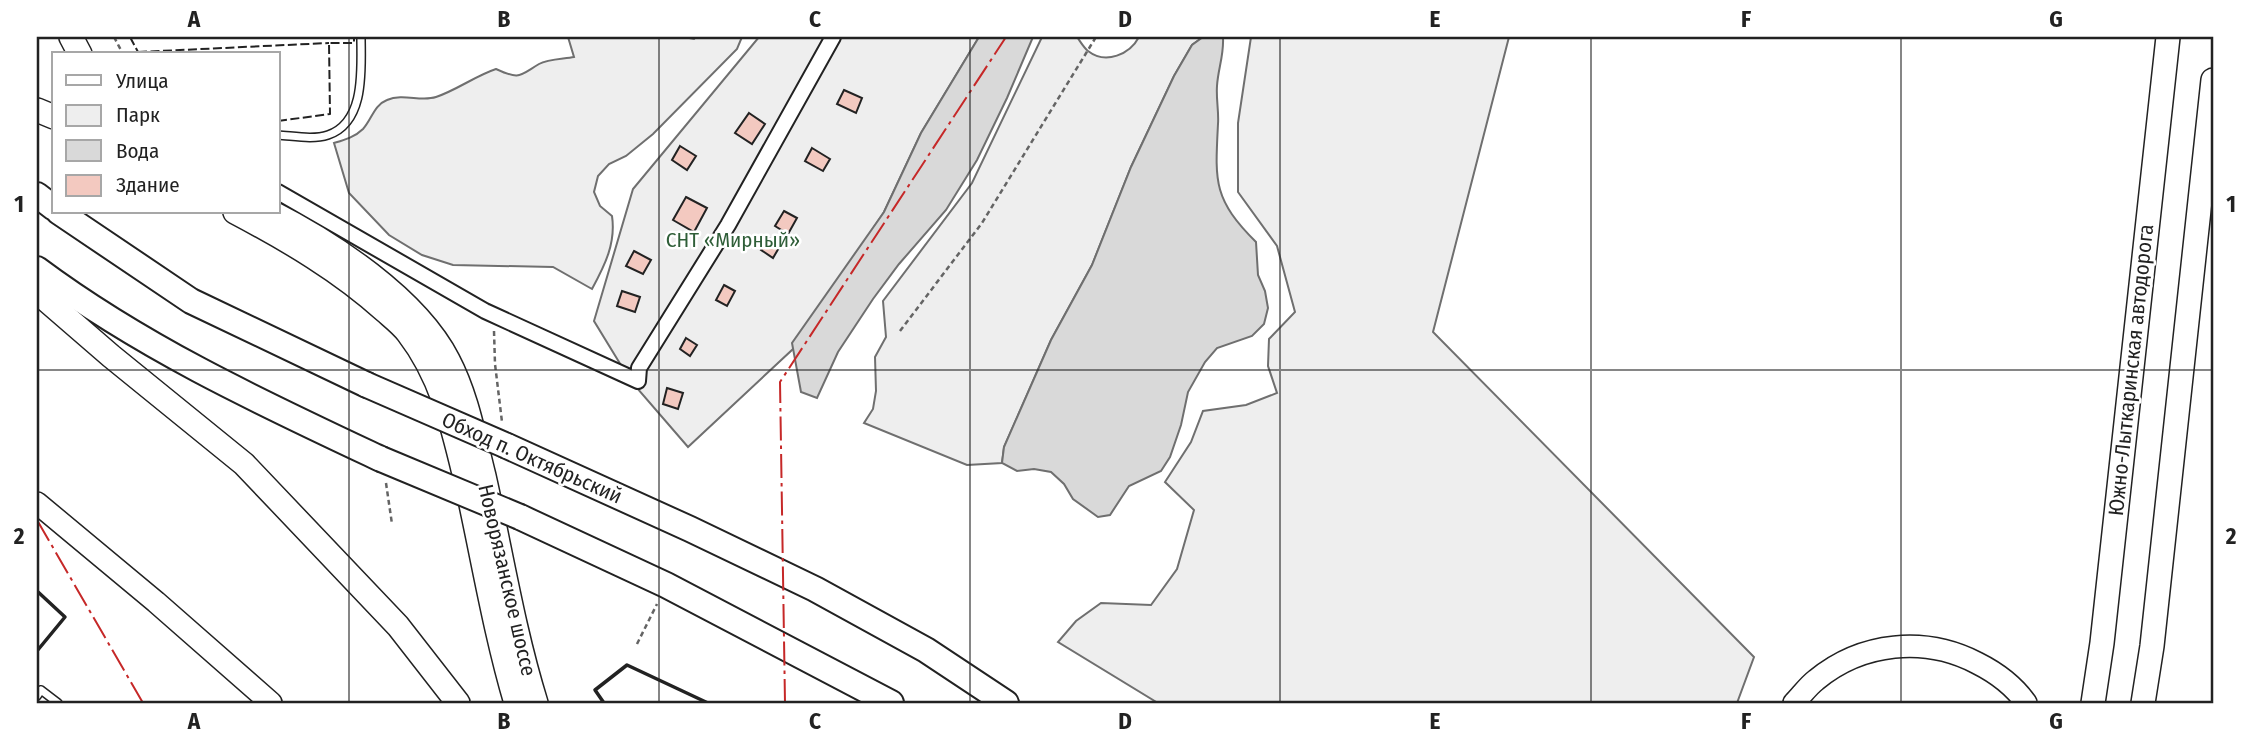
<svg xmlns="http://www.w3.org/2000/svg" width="2250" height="740" viewBox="0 0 2250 740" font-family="'Fira Sans Condensed',sans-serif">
<rect width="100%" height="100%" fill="#fff"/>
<g fill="#eee" stroke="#6f6f6f" stroke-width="2">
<path d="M568 37H684L694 39 696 37H742L737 49 653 134 626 156 609 164 598 176 594 192 600 206 612 216C616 243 605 265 592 289L553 267 453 265 422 255 389 235 349 193 334 143C344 140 355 137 363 129 372 119 374 105 387 100 403 93 421 102 436 97 457 90 475 76 496 69 520 80 519 76 539 64 548 59 564 59 574 57Z"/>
<polygon points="759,37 979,37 921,133 884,212 793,349 688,447 630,380 594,321 633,189"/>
<path d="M1042 37H1077C1080 41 1084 48 1088 51 1106 65 1130 54 1139 37H1203L1192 45 1174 76 1131 167 1092 265 1051 340 1004 447 1002 463 967 465 864 423 873 409 876 391 875 357 886 337 883 301 972 183Z"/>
<polygon points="1251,37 1509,37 1433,332 1754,657 1737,703 1158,703 1058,642 1076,621 1101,603 1151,605 1177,569 1194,510 1165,482 1191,442 1203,411 1246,405 1277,393 1268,366 1269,339 1295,312 1277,246 1238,192 1238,123"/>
</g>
<g fill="#d9d9d9" stroke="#6f6f6f" stroke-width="2">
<polygon points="979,37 1033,37 1007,98 977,160 946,210 899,264 873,299 838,352 817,398 801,392 792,343 884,212 921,133"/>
<path d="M1203 37 1223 38C1224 55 1218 69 1217 86 1216 99 1219 112 1218 124 1215 182 1213 199 1256 242L1258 275 1265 291 1268 308 1264 324 1252 336 1217 348 1205 362 1188 392 1181 425 1170 457 1161 471 1129 486 1110 515 1098 517 1073 499 1064 484 1051 472 1034 469 1017 471 1002 463 1004 447 1051 340 1092 265 1131 167 1174 76 1192 45Z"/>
</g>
<g fill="#f3c9c0" stroke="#222" stroke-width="2">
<polygon points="844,90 862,98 856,113 837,104"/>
<polygon points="749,113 765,124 752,144 735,133"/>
<polygon points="680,146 696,156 687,170 672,160"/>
<polygon points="812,148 830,159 823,171 805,161"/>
<polygon points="686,197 707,208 694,232 673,220"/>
<polygon points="784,211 797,218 788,234 775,226"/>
<polygon points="769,238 780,246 773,258 761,250"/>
<polygon points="634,251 651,260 643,274 626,266"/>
<polygon points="724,285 735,291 727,306 716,300"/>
<polygon points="622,291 640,297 635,312 617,306"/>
<polygon points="686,338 697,345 690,356 680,349"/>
<polygon points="667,388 683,393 678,409 663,404"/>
</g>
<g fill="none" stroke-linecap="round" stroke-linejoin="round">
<defs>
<g id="service">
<path d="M278 135C294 136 313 140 328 135 366 122 361 68 361 37"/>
<polyline points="37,696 41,690 58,703"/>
</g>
<polyline id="minor" points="278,192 485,311 638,381 639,368 728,225 833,37"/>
<g id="secondary">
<polyline points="37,503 156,602 271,703"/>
<path d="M1794 703C1801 696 1808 686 1816 680 1862 642 1925 636 1977 663 1995 672 2014 686 2026 703"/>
</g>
<g id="primary">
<polyline points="71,37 80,54"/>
<polyline points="37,110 54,117"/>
<path d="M235 212C288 240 341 271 385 311 393 318 402 325 408 333 443 378 454 432 467 486 483 558 495 632 516 703"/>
<path d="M271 212C332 243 416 298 448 360 467 396 474 437 484 476 501 552 513 629 536 703"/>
<polyline points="37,292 111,356 244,464 398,626 458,703"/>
<polyline points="2093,703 2102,643 2168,37"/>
<polyline points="2143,703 2152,646 2213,80"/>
</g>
<g id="trunk">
<polyline points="37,195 54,208"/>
<polyline points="59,212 191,301 367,385"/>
<path d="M37 269C143 348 262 403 381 459"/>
<polyline points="507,446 690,529 815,589 926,650 1006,703"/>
<polyline points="520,517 666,585 891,703"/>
</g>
</defs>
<use href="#service" stroke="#222" stroke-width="10"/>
<use href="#minor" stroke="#222" stroke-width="18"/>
<use href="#secondary" stroke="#222" stroke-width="24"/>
<use href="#primary" stroke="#222" stroke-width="26"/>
<use href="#trunk" stroke="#222" stroke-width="28"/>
<g stroke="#646464" stroke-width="2.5" stroke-dasharray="5 3.5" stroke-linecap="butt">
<polyline points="114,37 123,54"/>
<polyline points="494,331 495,364 502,422"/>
<polyline points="900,331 982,223 1096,37"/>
<polyline points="386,483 392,524"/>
<polyline points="637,644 657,604"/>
</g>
<use href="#service" stroke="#fff" stroke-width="7"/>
<use href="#minor" stroke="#fff" stroke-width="14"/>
<use href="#secondary" stroke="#fff" stroke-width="21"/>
<use href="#primary" stroke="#fff" stroke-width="23"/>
<use href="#trunk" stroke="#fff" stroke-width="24"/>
<defs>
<g id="trunk-bridge">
<polyline points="367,385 507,446"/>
<polyline points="381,459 520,517"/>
</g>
</defs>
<use href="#trunk-bridge" stroke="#222" stroke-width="28" stroke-linecap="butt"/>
<use href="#trunk-bridge" stroke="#fff" stroke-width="24"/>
<g stroke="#222" stroke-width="2" stroke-dasharray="9 3.5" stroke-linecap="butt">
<polyline points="130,37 138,52"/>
<polyline points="138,52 329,43"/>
<polyline points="278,121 330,114 329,43 354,43 354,37"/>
</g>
<g stroke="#222" stroke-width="3.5">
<polyline points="37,591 65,617 37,651"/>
<polyline points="604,703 595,690 627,665 708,703"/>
</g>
<g stroke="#c62828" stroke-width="2" stroke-dasharray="24 5 3.5 5" stroke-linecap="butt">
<polyline points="37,520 143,703"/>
<polyline points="785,703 780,382 1006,37"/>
</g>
</g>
<path fill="none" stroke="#222" stroke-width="2" stroke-opacity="0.55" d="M349 37V703M659 37V703M970 37V703M1280 37V703M1591 37V703M1901 37V703M37 370H2213"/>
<g text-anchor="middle" stroke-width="5" stroke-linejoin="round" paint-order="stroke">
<g font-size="21" fill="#2f5e38" stroke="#fff">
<text x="733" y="247">СНТ «Мирный»</text>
</g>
<g font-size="21" fill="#222" stroke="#fff">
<text transform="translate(2131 370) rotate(-84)" y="7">Южно-Лыткаринская автодорога</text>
<text transform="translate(532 458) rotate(24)" y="7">Обход п. Октябрьский</text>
<text transform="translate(507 580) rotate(77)" y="7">Новорязанское шоссе</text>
</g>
</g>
<rect width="2250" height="740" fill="none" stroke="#ffffff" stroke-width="77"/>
<rect x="52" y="52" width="228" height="161" fill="#ffffff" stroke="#a7a7a7" stroke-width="2"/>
<rect x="66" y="75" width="35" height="10" fill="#ffffff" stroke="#a7a7a7" stroke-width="2"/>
<text x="116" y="88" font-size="21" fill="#222222">Улица</text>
<rect x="66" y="105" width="35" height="21" fill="#eeeeee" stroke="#a7a7a7" stroke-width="2"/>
<text x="116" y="122" font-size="21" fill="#222222">Парк</text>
<rect x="66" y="140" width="35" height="21" fill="#d9d9d9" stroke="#a7a7a7" stroke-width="2"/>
<text x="116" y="158" font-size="21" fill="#222222">Вода</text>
<rect x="66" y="175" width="35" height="21" fill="#f3c9c0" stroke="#a7a7a7" stroke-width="2"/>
<text x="116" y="192" font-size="21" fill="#222222">Здание</text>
<rect x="38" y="38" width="2174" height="664" fill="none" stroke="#222" stroke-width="2.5"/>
<g font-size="23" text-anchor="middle" font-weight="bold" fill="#222">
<text x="194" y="27">A</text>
<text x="504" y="27">B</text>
<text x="815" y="27">C</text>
<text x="1125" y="27">D</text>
<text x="1435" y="27">E</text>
<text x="1746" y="27">F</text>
<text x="2056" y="27">G</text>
<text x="19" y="212">1</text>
<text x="2231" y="212">1</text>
<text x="19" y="544">2</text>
<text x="2231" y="544">2</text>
<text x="194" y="729">A</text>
<text x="504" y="729">B</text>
<text x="815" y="729">C</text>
<text x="1125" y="729">D</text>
<text x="1435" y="729">E</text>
<text x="1746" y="729">F</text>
<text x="2056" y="729">G</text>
</g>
</svg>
